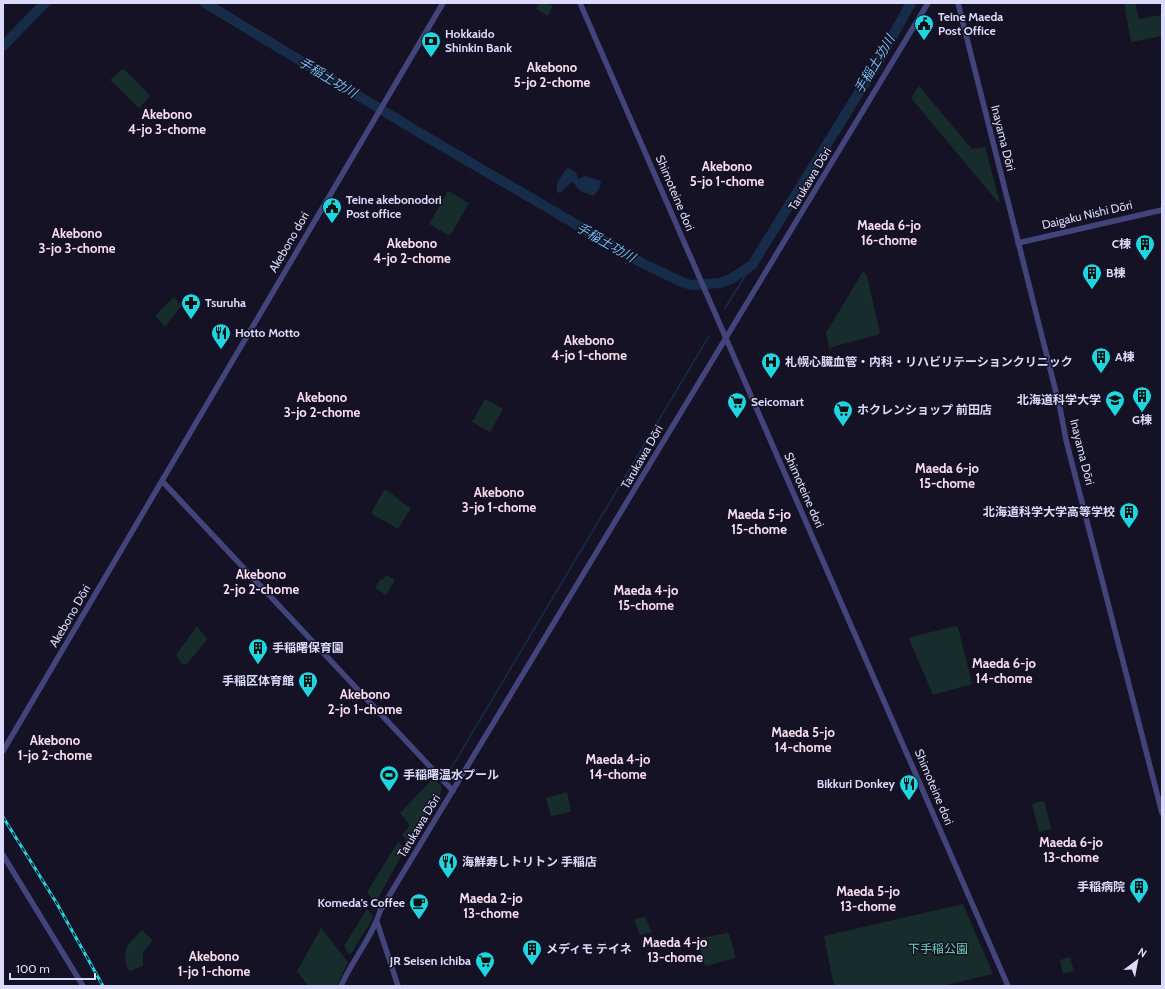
<svg xmlns="http://www.w3.org/2000/svg" width="1165" height="989" viewBox="0 0 1165 989" font-family="Cabin,'Noto Sans JP',sans-serif">
<rect width="100%" height="100%" fill="#141224"/>
<g fill="#162d2b">
<polygon points="539,3 547,3 553,6 548,16 536,9"/>
<polygon points="1124,3 1135,3 1139,19 1161,15 1162,36 1131,42"/>
<polygon points="122,69 126,71 150,96 139,108 110,80"/>
<polygon points="919,86 972,149 985,147 1000,203 997,201 911,98"/>
<polygon points="448,191 469,203 450,236 429,224"/>
<polygon points="863,271 867,276 880,333 877,335 829,348 826,333"/>
<polygon points="174,297 181,306 165,327 155,316"/>
<polygon points="485,399 503,409 490,432 472,422"/>
<path d="M384 490H386C395 495 401 503 411 508L398 529 372 514V511Z"/>
<polygon points="386,575 395,580 386,595 375,588 381,579 383,580"/>
<polygon points="197,626 207,639 206,641 186,665 182,664 176,655"/>
<polygon points="956,626 958,627 972,684 933,695 909,639 911,637"/>
<polygon points="434,778 442,787 440,795 409,842 402,835 410,825 400,813"/>
<polygon points="567,792 571,812 551,816 546,798"/>
<polygon points="1042,801 1045,803 1051,829 1039,832 1032,804"/>
<polygon points="398,842 405,849 376,902 374,902 367,892"/>
<polygon points="963,904 993,974 942,986 834,986 824,936"/>
<polygon points="367,909 373,916 371,921 351,954 348,953 344,946"/>
<polygon points="645,917 652,932 640,935 634,919"/>
<polygon points="321,928 348,962 337,986 308,986 297,971"/>
<path d="M142 930 153 940 143 953V966L131 971 128 970C122 948 127 945 142 930Z"/>
<polygon points="727,933 729,934 736,958 705,966 698,941 700,938"/>
<polygon points="1070,957 1074,971 1063,974 1060,960"/>
</g>
<polygon fill="#172c48" points="569,168 576,172 578,179 585,176 601,181 600,187 594,196 580,191 572,181 560,193 557,192 557,183 566,169"/>
<g fill="none" stroke-linecap="round" stroke-linejoin="round">
<g stroke="#172c48" stroke-width="1.5">
<polyline points="725,308 752,265"/>
<polyline points="447,775 709,336"/>
</g>
<g stroke="#172c48" stroke-width="10">
<polyline points="205,3 425,136 642,263 684,283 692,285 720,283 731,279 752,265 881,57 911,3"/>
<polyline points="3,46 45,3"/>
</g>
<g stroke="#43447c" stroke-width="5.5">
<polyline points="580,3 1008,986"/>
<polyline points="958,3 1060,408 1066,440 1162,813"/>
<polyline points="1018,243 1162,210"/>
<polyline points="162,481 453,791"/>
<polyline points="3,751 443,3"/>
<polyline points="3,855 83,986"/>
<polyline points="377,922 398,986"/>
<path d="M341 986C352 960 372 938 380 911L928 3"/>
</g>
<defs>
<polyline id="rail" points="3,817 56,902 103,986"/>
</defs>
<use href="#rail" stroke="#1fd6e0" stroke-width="3"/>
<use href="#rail" stroke="#141224" stroke-width="1.5" stroke-dasharray="4.5" stroke-linecap="butt"/>
</g>
<defs>
<symbol id="civic-pin" viewBox="-11 -11 22 30"><path d="M0 17L-7.5 6A9.5 9.5 0 1 1 7.5 6Z" fill="#1fd6e0" stroke="#141224"/><path d="M-.6-6.5H3V-4.5H.6V-3L4-1V1h2V6H-6V1h2V-1L-.6-3ZM-1.2 2.5V6h2.4V2.5Z" fill="#111"/></symbol>
<symbol id="bank-pin" viewBox="-11 -11 22 30"><path d="M0 17L-7.5 6A9.5 9.5 0 1 1 7.5 6Z" fill="#1fd6e0" stroke="#141224"/><path d="M-6-4H6V4H-6ZM0-2.3a2.3 2.3 0 1 0 0 4.6a2.3 2.3 0 1 0 0-4.6Z" fill="#111"/></symbol>
<symbol id="building-pin" viewBox="-11 -11 22 30"><path d="M0 17L-7.5 6A9.5 9.5 0 1 1 7.5 6Z" fill="#1fd6e0" stroke="#141224"/><path d="M-4-6H4V6H1V3H-1V6H-4ZM-2.5-4.3h1.7v1.8h-1.7ZM.8-4.3h1.7v1.8H.8ZM-2.5-1h1.7V.8h-1.7ZM.8-1h1.7V.8H.8Z" fill="#111"/></symbol>
<symbol id="pharmacy-pin" viewBox="-11 -11 22 30"><path d="M0 17L-7.5 6A9.5 9.5 0 1 1 7.5 6Z" fill="#1fd6e0" stroke="#141224"/><path d="M-2-6h4v4h4v4h-4v4h-4v-4h-4v-4h4Z" fill="#111"/></symbol>
<symbol id="restaurant-pin" viewBox="-11 -11 22 30"><path d="M0 17L-7.5 6A9.5 9.5 0 1 1 7.5 6Z" fill="#1fd6e0" stroke="#141224"/><path d="M-5-6h1v4h1v-4h1v4h1v-4h1v5L-1.5 .5V6h-2V.5L-5-1ZM5-6V6H3V1.5H1.5Q1.5-4 5-6Z" fill="#111"/></symbol>
<symbol id="hospital-pin" viewBox="-11 -11 22 30"><path d="M0 17L-7.5 6A9.5 9.5 0 1 1 7.5 6Z" fill="#1fd6e0" stroke="#141224"/><path d="M-5-5h3v3.5h4V-5h3V5h-3V1.5h-4V5h-3Z" fill="#111"/></symbol>
<symbol id="university-pin" viewBox="-11 -11 22 30"><path d="M0 17L-7.5 6A9.5 9.5 0 1 1 7.5 6Z" fill="#1fd6e0" stroke="#141224"/><path d="M0-5L7-2L0 1L-7-2ZM-4 1L0 2.5L4 1V4Q0 6-4 4Z" fill="#111"/></symbol>
<symbol id="supermarket-pin" viewBox="-11 -11 22 30"><path d="M0 17L-7.5 6A9.5 9.5 0 1 1 7.5 6Z" fill="#1fd6e0" stroke="#141224"/><path d="M-6-5.5h2.5l.6 2H6L4.5 2H-2.5L-4.4-4H-6ZM-1.5 3.2a1.3 1.3 0 1 0 .1 0ZM3 3.2a1.3 1.3 0 1 0 .1 0Z" fill="#111"/></symbol>
<symbol id="stadium-pin" viewBox="-11 -11 22 30"><path d="M0 17L-7.5 6A9.5 9.5 0 1 1 7.5 6Z" fill="#1fd6e0" stroke="#141224"/><path d="M0-5a6.5 5 0 1 0 0 10a6.5 5 0 1 0 0-10ZM-3.5-1.8h7v3.6h-7Z" fill="#111"/></symbol>
<symbol id="cafe-pin" viewBox="-11 -11 22 30"><path d="M0 17L-7.5 6A9.5 9.5 0 1 1 7.5 6Z" fill="#1fd6e0" stroke="#141224"/><path d="M-5.5-4.5H6V0H3Q3 3.5 0 3.5H-2.5Q-5.5 3.5-5.5 0ZM3-3.2v2h1.7v-2ZM-6 4.5H4V6H-6Z" fill="#111"/></symbol>
</defs>
<g fill-rule="evenodd">
<use href="#civic-pin" x="913" y="13" width="22" height="30"/>
<use href="#bank-pin" x="420" y="30" width="22" height="30"/>
<use href="#civic-pin" x="321" y="196" width="22" height="30"/>
<use href="#building-pin" x="1134" y="233" width="22" height="30"/>
<use href="#building-pin" x="1081" y="262" width="22" height="30"/>
<use href="#pharmacy-pin" x="180" y="292" width="22" height="30"/>
<use href="#restaurant-pin" x="210" y="322" width="22" height="30"/>
<use href="#building-pin" x="1090" y="346" width="22" height="30"/>
<use href="#hospital-pin" x="760" y="351" width="22" height="30"/>
<use href="#building-pin" x="1131" y="385" width="22" height="30"/>
<use href="#university-pin" x="1104" y="389" width="22" height="30"/>
<use href="#supermarket-pin" x="726" y="391" width="22" height="30"/>
<use href="#supermarket-pin" x="832" y="399" width="22" height="30"/>
<use href="#building-pin" x="1118" y="501" width="22" height="30"/>
<use href="#building-pin" x="247" y="637" width="22" height="30"/>
<use href="#building-pin" x="297" y="670" width="22" height="30"/>
<use href="#stadium-pin" x="378" y="764" width="22" height="30"/>
<use href="#restaurant-pin" x="898" y="773" width="22" height="30"/>
<use href="#restaurant-pin" x="437" y="851" width="22" height="30"/>
<use href="#building-pin" x="1128" y="876" width="22" height="30"/>
<use href="#cafe-pin" x="408" y="892" width="22" height="30"/>
<use href="#building-pin" x="521" y="938" width="22" height="30"/>
<use href="#supermarket-pin" x="474" y="950" width="22" height="30"/>
</g>
<g text-anchor="middle" stroke-width="3" stroke-linejoin="round" paint-order="stroke">
<g font-size="12" font-weight="bold" fill="#dcdafa" stroke="#141224" text-anchor="start">
<text x="938" y="21">Teine Maeda<tspan x="938" dy="14">Post Office</tspan></text>
<text x="445" y="38">Hokkaido<tspan x="445" dy="14">Shinkin Bank</tspan></text>
<text x="346" y="204">Teine akebonodori<tspan x="346" dy="14">Post office</tspan></text>
<text x="1131" y="248" text-anchor="end">C棟</text>
<text x="1106" y="277">B棟</text>
<text x="205" y="307">Tsuruha</text>
<text x="235" y="337">Hotto Motto</text>
<text x="1115" y="361">A棟</text>
<text x="785" y="366">札幌心臓血管・内科・リハビリテーションクリニック</text>
<text x="1101" y="404" text-anchor="end">北海道科学大学</text>
<text x="751" y="406">Seicomart</text>
<text x="857" y="414">ホクレンショップ 前田店</text>
<text x="1142" y="424" text-anchor="middle">G棟</text>
<text x="1115" y="516" text-anchor="end">北海道科学大学高等学校</text>
<text x="272" y="652">手稲曙保育園</text>
<text x="294" y="685" text-anchor="end">手稲区体育館</text>
<text x="403" y="779">手稲曙温水プール</text>
<text x="895" y="788" text-anchor="end">Bikkuri Donkey</text>
<text x="462" y="866">海鮮寿しトリトン 手稲店</text>
<text x="1125" y="891" text-anchor="end">手稲病院</text>
<text x="405" y="907" text-anchor="end">Komeda's Coffee</text>
<text x="546" y="953">メディモ テイネ</text>
<text x="471" y="965" text-anchor="end">JR Seisen Ichiba</text>
</g>
<g font-size="12" fill="#dcdafa" stroke="#141224">
<text transform="translate(1003 138) rotate(76)" y="4">Inayama Dōri</text>
<text transform="translate(810 179) rotate(-59)" y="4">Tarukawa Dōri</text>
<text transform="translate(675 193) rotate(67)" y="4">Shimoteine dori</text>
<text transform="translate(1087 215) rotate(-13)" y="4">Daigaku Nishi Dōri</text>
<text transform="translate(289 242) rotate(-60)" y="4">Akebono dori</text>
<text transform="translate(1082 452) rotate(76)" y="4">Inayama Dōri</text>
<text transform="translate(642 457) rotate(-60)" y="4">Tarukawa Dōri</text>
<text transform="translate(804 490) rotate(66)" y="4">Shimoteine dori</text>
<text transform="translate(70 616) rotate(-60)" y="4">Akebono Dōri</text>
<text transform="translate(934 787) rotate(67)" y="4">Shimoteine dori</text>
<text transform="translate(419 826) rotate(-59)" y="4">Tarukawa Dōri</text>
</g>
<g font-size="12" fill="#6fd1b4" stroke="#141224">
<text x="938" y="953">下手稲公園</text>
</g>
<g font-size="13" font-style="italic" fill="#76baec" stroke="#141224">
<text transform="translate(874 64) rotate(-59)" y="5">手稲土功川</text>
<text transform="translate(328 77) rotate(31)" y="5">手稲土功川</text>
<text transform="translate(606 242) rotate(30)" y="5">手稲土功川</text>
</g>
<g font-size="13" font-weight="bold" fill="#fadcf0" stroke="#141224">
<text x="552" y="72">Akebono<tspan x="552" dy="15">5-jo 2-chome</tspan></text>
<text x="167" y="119">Akebono<tspan x="167" dy="15">4-jo 3-chome</tspan></text>
<text x="727" y="171">Akebono<tspan x="727" dy="15">5-jo 1-chome</tspan></text>
<text x="889" y="230">Maeda 6-jo<tspan x="889" dy="15">16-chome</tspan></text>
<text x="77" y="238">Akebono<tspan x="77" dy="15">3-jo 3-chome</tspan></text>
<text x="412" y="248">Akebono<tspan x="412" dy="15">4-jo 2-chome</tspan></text>
<text x="589" y="345">Akebono<tspan x="589" dy="15">4-jo 1-chome</tspan></text>
<text x="322" y="402">Akebono<tspan x="322" dy="15">3-jo 2-chome</tspan></text>
<text x="947" y="473">Maeda 6-jo<tspan x="947" dy="15">15-chome</tspan></text>
<text x="499" y="497">Akebono<tspan x="499" dy="15">3-jo 1-chome</tspan></text>
<text x="759" y="519">Maeda 5-jo<tspan x="759" dy="15">15-chome</tspan></text>
<text x="261" y="579">Akebono<tspan x="261" dy="15">2-jo 2-chome</tspan></text>
<text x="646" y="595">Maeda 4-jo<tspan x="646" dy="15">15-chome</tspan></text>
<text x="1004" y="668">Maeda 6-jo<tspan x="1004" dy="15">14-chome</tspan></text>
<text x="365" y="699">Akebono<tspan x="365" dy="15">2-jo 1-chome</tspan></text>
<text x="803" y="737">Maeda 5-jo<tspan x="803" dy="15">14-chome</tspan></text>
<text x="55" y="745">Akebono<tspan x="55" dy="15">1-jo 2-chome</tspan></text>
<text x="618" y="764">Maeda 4-jo<tspan x="618" dy="15">14-chome</tspan></text>
<text x="1071" y="847">Maeda 6-jo<tspan x="1071" dy="15">13-chome</tspan></text>
<text x="868" y="896">Maeda 5-jo<tspan x="868" dy="15">13-chome</tspan></text>
<text x="491" y="903">Maeda 2-jo<tspan x="491" dy="15">13-chome</tspan></text>
<text x="675" y="947">Maeda 4-jo<tspan x="675" dy="15">13-chome</tspan></text>
<text x="214" y="961">Akebono<tspan x="214" dy="15">1-jo 1-chome</tspan></text>
</g>
</g>
<rect width="1165" height="989" fill="none" stroke="#dcdafa" stroke-width="8"/>
<g transform="translate(1137 961) rotate(32)" stroke="#141224" stroke-width="3" paint-order="stroke">
<path d="M0-3L7 15L0 10L-7 15Z" fill="#dcdafa"/>
<text y="-6" font-size="11" font-weight="bold" text-anchor="middle" fill="#dcdafa">N</text>
</g>
<path d="M10 973v6h85v-6" fill="none" stroke="#dcdafa" stroke-width="2"/>
<text x="16" y="973" font-size="12" fill="#dcdafa" stroke="#141224" stroke-width="3" paint-order="stroke">100 m</text>
</svg>
